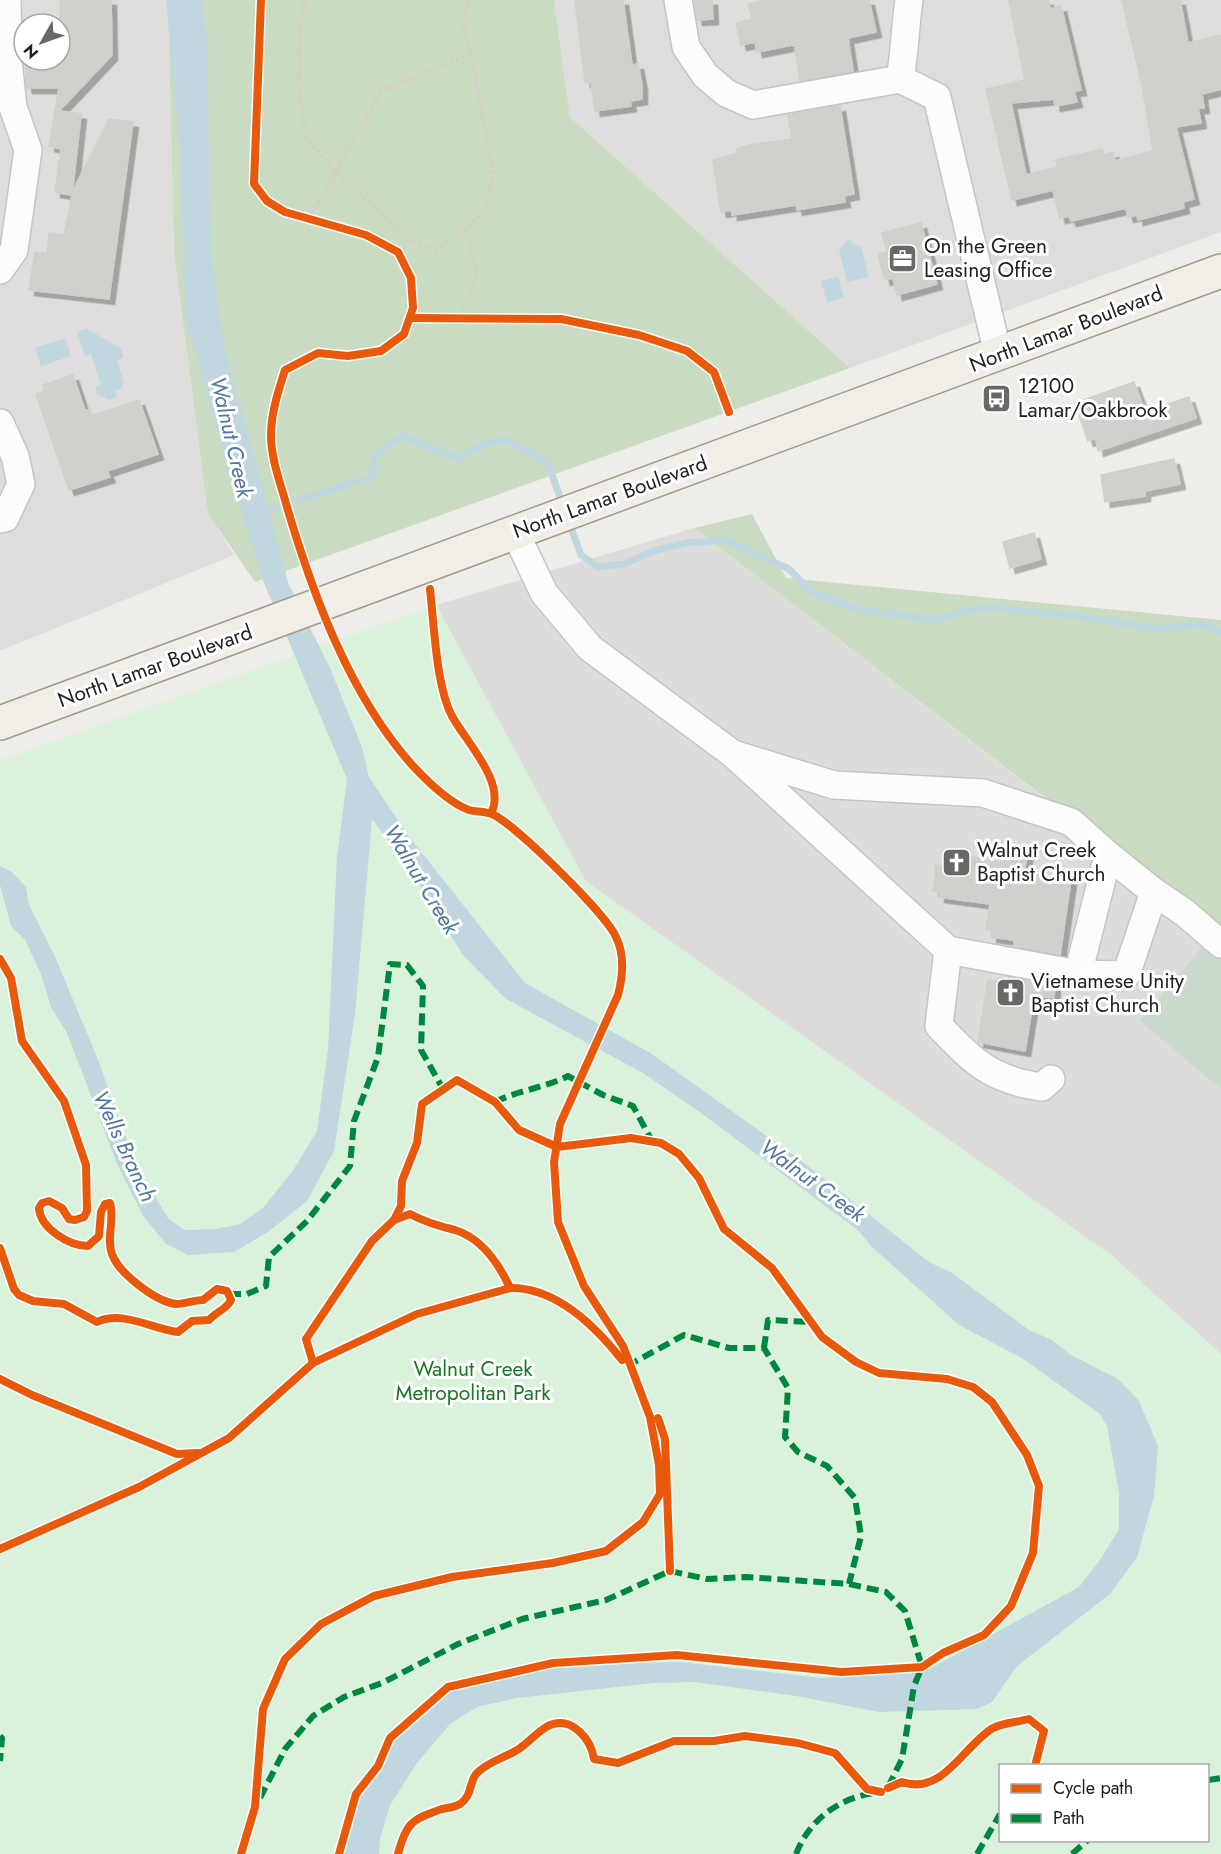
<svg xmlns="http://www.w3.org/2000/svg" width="1221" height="1854" viewBox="0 0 1221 1854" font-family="Jost,sans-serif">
<defs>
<filter id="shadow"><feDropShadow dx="5.5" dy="5.5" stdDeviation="0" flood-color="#0004"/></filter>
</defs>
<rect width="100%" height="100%" fill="#eeedea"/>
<g fill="#dedddb" fill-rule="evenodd">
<path d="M0 0H168L174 252 208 513 234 555 0 651ZM24 24H60V60H24Z"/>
<polygon points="554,0 1221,0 1221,232 850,368 570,117"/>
</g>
<polygon fill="#dddcdb" points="694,528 1216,930 1221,925 1221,1354 1111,1255 585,881 436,605"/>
<g fill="#c9dbc1">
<polygon points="168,0 554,0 570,117 850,368 255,582 208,514 174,252"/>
<polygon points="752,514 786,578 1221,620 1221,925 1217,930 694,528"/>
</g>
<polygon fill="#c9d9cb" points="1221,925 1221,1089 1140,1021"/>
<path fill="#daf2db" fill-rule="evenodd" d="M436 605 586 881 1111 1255 1221 1354V1854H0V760ZM1000 1766H1208V1840H1000Z"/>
<g fill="#c0d7df">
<polygon points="166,0 203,0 207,46 211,250 224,345 289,585 330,668 362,747 369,777 407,834 525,983 652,1054 803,1162 929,1262 952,1273 1029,1330 1052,1340 1071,1355 1118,1379 1139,1401 1158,1446 1154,1496 1137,1557 1110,1594 1017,1666 992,1702 977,1709 879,1712 796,1696 694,1682 654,1683 517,1698 477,1707 450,1724 417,1763 390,1805 380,1839 379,1854 345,1854 351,1826 361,1795 381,1769 391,1742 448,1691 553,1667 603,1663 681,1662 821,1678 909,1672 933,1667 1079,1587 1100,1560 1119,1529 1119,1493 1107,1426 1100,1414 1022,1358 959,1325 871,1246 859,1231 701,1113 643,1073 506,999 463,955 411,871 372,819 355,1014 334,1151 307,1201 268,1232 234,1252 188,1255 166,1244 143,1216 117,1164 67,1033 51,1007 41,974 25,940 11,926 0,885 0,866 12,872 26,887 29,905 56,959 97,1057 134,1161 168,1218 184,1230 216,1229 240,1224 263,1208 294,1169 317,1131 328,1049 337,857 347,779 264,583 230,476 186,321 179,144"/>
<polygon points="849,239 854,244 861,246 869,277 847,282 839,250"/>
<polygon points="838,277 844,298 827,302 821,281"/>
<polygon points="87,329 121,348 123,358 117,360 124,383 121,388 115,391 117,397 109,400 97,394 95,387 101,384 91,354 85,356 77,332"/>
<polygon points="65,338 71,356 41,366 35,348"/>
</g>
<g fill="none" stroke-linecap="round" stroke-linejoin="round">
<g stroke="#c0d7df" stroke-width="7">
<polyline points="261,512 373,476 375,454 402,436 458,459 484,443 508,440 548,463 563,506"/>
<polyline points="569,522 581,555 598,567 624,564 654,551 686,543 726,540 789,569 811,592 856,609 935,620 980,607 1076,616 1158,629 1201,624 1221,632"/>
</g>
</g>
<g fill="#d1d0cd" stroke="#d1cfcc" stroke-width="1.5" filter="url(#shadow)">
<polygon points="60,0 111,0 112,55 59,111 81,114 72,195 55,192 61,149 49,146 59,88 27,88 26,84 26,60 60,60"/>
<polygon points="575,0 623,0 632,65 638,64 642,85 642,99 630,101 631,106 595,111 591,82 585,82"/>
<polygon points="694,0 712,0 713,19 697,20"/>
<polygon points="767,0 869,0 876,32 848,38 853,71 800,81 795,47 792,45 757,52 755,42 741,45 736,23 752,19 748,4"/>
<polygon points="1009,0 1048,0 1050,9 1061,6 1081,90 1074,91 1077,102 1055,106 1054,99 1011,103 1026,175 1058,167 1056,160 1102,149 1104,155 1113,152 1115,161 1153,151 1142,85 1122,0 1180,0 1188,43 1221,35 1221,89 1202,94 1204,108 1198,108 1201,123 1176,127 1194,199 1183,202 1184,208 1138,220 1137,215 1128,217 1126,208 1071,221 1069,216 1060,218 1053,190 1012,200 986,89 1025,80"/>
<polygon points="840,106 854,194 844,196 845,202 797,210 796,205 732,215 732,210 721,212 713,160 738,153 737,149 750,145 792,139 788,115"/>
<polygon points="109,119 133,122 109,299 29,290 35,252 47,254 49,233 64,235 73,191"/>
<polygon points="921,223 937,284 897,295 893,278 885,280 878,254 887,251 882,233"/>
<polygon points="73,375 85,411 90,409 92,416 139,400 158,454 107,471 110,477 69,490 36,394 45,391 43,385"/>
<polygon points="1134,382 1145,412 1189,397 1196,418 1098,451 1096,438 1088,441 1075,403"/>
<polygon points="1174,459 1180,484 1145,491 1145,496 1105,502 1101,475"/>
<polygon points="1034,533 1041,559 1010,568 1003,542"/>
<polygon points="992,846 1028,851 1024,873 1071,880 1060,955 1014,946 1014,940 991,937 992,931 986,930 990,904 939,897 940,892 933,891 936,865 943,866 945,853 990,860"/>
<polygon points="1009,977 1055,986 1054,998 1034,996 1025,1051 978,1042 988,980 1008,983"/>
</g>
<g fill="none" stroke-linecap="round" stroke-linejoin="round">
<defs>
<g id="minor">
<polyline points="678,0 686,47 705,75 726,93 753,105 900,79 937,97 998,354"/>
<path d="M900 79C905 52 905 26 909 0"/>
<polyline points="0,270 14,250 28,150 13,107 8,61 7,0"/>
<polyline points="0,423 15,456 21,484 5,518 0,519"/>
<polyline points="515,532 544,593 590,648 733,754 948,950 1078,974 1108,855 1071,822 983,793 834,785 733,754"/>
<polyline points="1154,892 1185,913 1221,944"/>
<path d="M948 950 939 1026C973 1061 990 1080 1042 1087L1051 1079"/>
<polyline points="1078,974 1126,975 1154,892 1108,855"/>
</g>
<polyline id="major" points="0,723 1221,271"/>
</defs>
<use href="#minor" stroke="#c6c5c4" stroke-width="30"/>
<use href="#major" stroke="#a39c88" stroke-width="36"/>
<g stroke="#d7ccca" stroke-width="4" stroke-dasharray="3 3" stroke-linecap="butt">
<polyline points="305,0 299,35 299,83 305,137 335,171 409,240 436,250 466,230 488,204 493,171 470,47 463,28 468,0"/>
<polyline points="309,219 381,91 471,54"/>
<polyline points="459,317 477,277 467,230"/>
</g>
<use href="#minor" stroke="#fcfcfc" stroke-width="27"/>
<use href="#major" stroke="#f1ede7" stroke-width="33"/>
<g stroke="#00873e" stroke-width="6" stroke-dasharray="12 6" stroke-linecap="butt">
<path d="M495 1102C519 1090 544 1088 568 1076L603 1095 633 1106 652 1141"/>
<polyline points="229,1294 247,1294 266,1286 269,1257 307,1221 350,1166 354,1121 378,1057 390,964 407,965 423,986 421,1050 443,1089"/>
<polyline points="764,1348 768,1320 811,1322"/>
<polyline points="627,1366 684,1335 729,1348 764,1348 788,1388 785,1437 798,1452 827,1466 855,1498 861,1536 849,1584"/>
<polyline points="0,1736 2,1738 0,1761"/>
<polyline points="1208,1780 1221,1778"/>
<polyline points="888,1787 902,1759 914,1686 922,1667"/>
<polyline points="260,1798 285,1749 313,1716 344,1697 382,1683 458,1644 522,1619 606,1600 670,1571 707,1579 746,1577 849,1584 886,1592 905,1611 922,1667"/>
<path d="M796 1854C809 1820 839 1798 874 1793"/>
<polyline points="977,1854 1000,1814"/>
<polyline points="1072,1854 1088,1840"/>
</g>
<defs>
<g id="cycleway">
<polyline points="410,318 561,319 639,335 687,351 714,372 729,412"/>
<path d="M430 589C434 623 436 686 452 716 466 742 507 783 491 813"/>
<path d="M0 959 11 978 22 1041 64 1101 86 1165 87 1211 84 1217 75 1220 69 1219 62 1208 49 1201 42 1203 39 1208C40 1228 69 1246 88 1246L99 1236 101 1212 105 1204 110 1203C115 1219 106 1238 112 1254 119 1274 157 1302 176 1304 180 1305 194 1300 203 1300L217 1289 227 1291 231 1300C227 1309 216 1312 209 1320L192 1321 178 1332C153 1329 122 1310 97 1322L64 1304 33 1301 19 1295 14 1289 0 1248"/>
<path d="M313 1363 306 1339 372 1241 394 1220 410 1214C425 1222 438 1226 455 1230 481 1238 499 1264 510 1288"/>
<polyline points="0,1379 32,1395 177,1454 198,1453"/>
<polyline points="658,1418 665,1439 670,1571"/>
<path d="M0 1549 139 1487 229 1438 313 1363 417 1314 510 1288C556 1287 596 1327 622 1360"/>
<path d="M888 1788 902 1782C943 1796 963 1746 993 1728 1002 1723 1018 1722 1029 1719L1044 1731 1035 1766"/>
<path d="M241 1854 255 1807 263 1709 285 1659 321 1624 374 1596 452 1577 553 1563 606 1551 643 1522 660 1494 659 1465 650 1417 630 1364 623 1346 584 1286 558 1222 554 1162 560 1124 618 995C623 976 625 955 616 937 606 914 515 824 492 814 485 811 476 812 469 810 450 803 427 781 413 766 350 696 313 595 287 507 281 485 271 459 271 436 271 413 278 392 285 370L318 353 348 356 381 351 404 334 413 308 411 278 398 252 366 235 285 212 267 201 254 184 261 0"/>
<polyline points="339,1854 356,1794 378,1766 390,1738 448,1687 553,1663 677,1655 842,1672 922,1667 943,1653 984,1635 1011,1606 1033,1553 1039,1486 1027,1455 992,1402 973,1387 947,1379 879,1373 856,1362 822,1337 772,1268 724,1229 699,1178 679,1154 661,1143 631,1138 557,1147 519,1130 495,1102 457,1080 422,1104 417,1143 402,1181 401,1206 394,1220"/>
<path d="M398 1854C406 1823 412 1819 442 1809 448 1808 455 1807 460 1804 473 1795 469 1781 477 1773 488 1762 504 1758 517 1750 528 1744 538 1730 550 1725 573 1716 591 1740 594 1759L618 1763 674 1741H714L745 1736 798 1743 835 1753 867 1789 881 1792"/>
</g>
</defs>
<use href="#cycleway" stroke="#fff" stroke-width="11"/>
<use href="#cycleway" stroke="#e8590c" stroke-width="8"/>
</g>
<defs>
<symbol id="office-square" viewBox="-11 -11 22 22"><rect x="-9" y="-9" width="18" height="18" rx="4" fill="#696867" stroke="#fff"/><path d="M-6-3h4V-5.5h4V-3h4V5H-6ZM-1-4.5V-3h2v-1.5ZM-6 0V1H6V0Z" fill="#fff"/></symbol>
<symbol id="bus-square" viewBox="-11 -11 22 22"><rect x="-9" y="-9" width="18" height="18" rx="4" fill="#696867" stroke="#fff"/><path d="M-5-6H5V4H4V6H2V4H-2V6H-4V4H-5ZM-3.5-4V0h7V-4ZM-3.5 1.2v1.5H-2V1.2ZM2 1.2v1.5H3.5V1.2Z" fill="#fff"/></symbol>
<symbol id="church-square" viewBox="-11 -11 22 22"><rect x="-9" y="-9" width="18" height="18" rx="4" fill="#696867" stroke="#fff"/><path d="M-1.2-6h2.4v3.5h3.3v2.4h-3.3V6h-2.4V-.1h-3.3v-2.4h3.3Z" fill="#fff"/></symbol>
</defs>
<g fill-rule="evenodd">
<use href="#office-square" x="886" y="242" width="33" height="33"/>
<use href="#bus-square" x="980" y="382" width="33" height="33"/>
<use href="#church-square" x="940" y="846" width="33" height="33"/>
<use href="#church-square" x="994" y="976" width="33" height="33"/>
</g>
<g text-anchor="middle" stroke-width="6" stroke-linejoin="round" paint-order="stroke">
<g font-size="21" fill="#212121" stroke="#fff" text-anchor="start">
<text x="924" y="253">On the Green<tspan x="924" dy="24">Leasing Office</tspan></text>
<text x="1018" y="393">12100<tspan x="1018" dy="24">Lamar/Oakbrook</tspan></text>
<text x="977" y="857">Walnut Creek<tspan x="977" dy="24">Baptist Church</tspan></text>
<text x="1031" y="988">Vietnamese Unity<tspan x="1031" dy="24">Baptist Church</tspan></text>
</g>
<g font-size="21" fill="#212121" stroke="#fff">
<text transform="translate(1066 329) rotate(-21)" y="7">North Lamar Boulevard</text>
<text transform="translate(610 497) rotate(-20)" y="7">North Lamar Boulevard</text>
<text transform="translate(155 666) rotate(-20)" y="7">North Lamar Boulevard</text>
</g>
<g font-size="21" fill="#157921" stroke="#fff">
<text x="473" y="1376">Walnut Creek<tspan x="473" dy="24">Metropolitan Park</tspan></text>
</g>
<g font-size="22" font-style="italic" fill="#5076a2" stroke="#fff">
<text transform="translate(232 437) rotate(77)" y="8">Walnut Creek</text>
<text transform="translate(422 879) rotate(59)" y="8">Walnut Creek</text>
<text transform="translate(125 1146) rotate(65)" y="8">Wells Branch</text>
<text transform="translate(813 1180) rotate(36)" y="8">Walnut Creek</text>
</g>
</g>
<rect x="999" y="1764" width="210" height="78" fill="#ffffff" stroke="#a6a6a6" stroke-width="1.5"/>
<rect x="1011" y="1784" width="30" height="9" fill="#e8590c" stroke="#a6a6a6" stroke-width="1.5"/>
<text x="1053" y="1794" font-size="18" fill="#212121">Cycle path</text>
<rect x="1011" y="1814" width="30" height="9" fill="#00873e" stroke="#a6a6a6" stroke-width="1.5"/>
<text x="1053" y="1824" font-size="18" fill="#212121">Path</text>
<g transform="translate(42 42) rotate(230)"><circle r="28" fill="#ffffff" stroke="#a6a6a6" stroke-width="1.5"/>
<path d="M0-4.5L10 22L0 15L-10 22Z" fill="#696867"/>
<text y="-9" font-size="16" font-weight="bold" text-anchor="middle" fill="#212121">N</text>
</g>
</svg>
